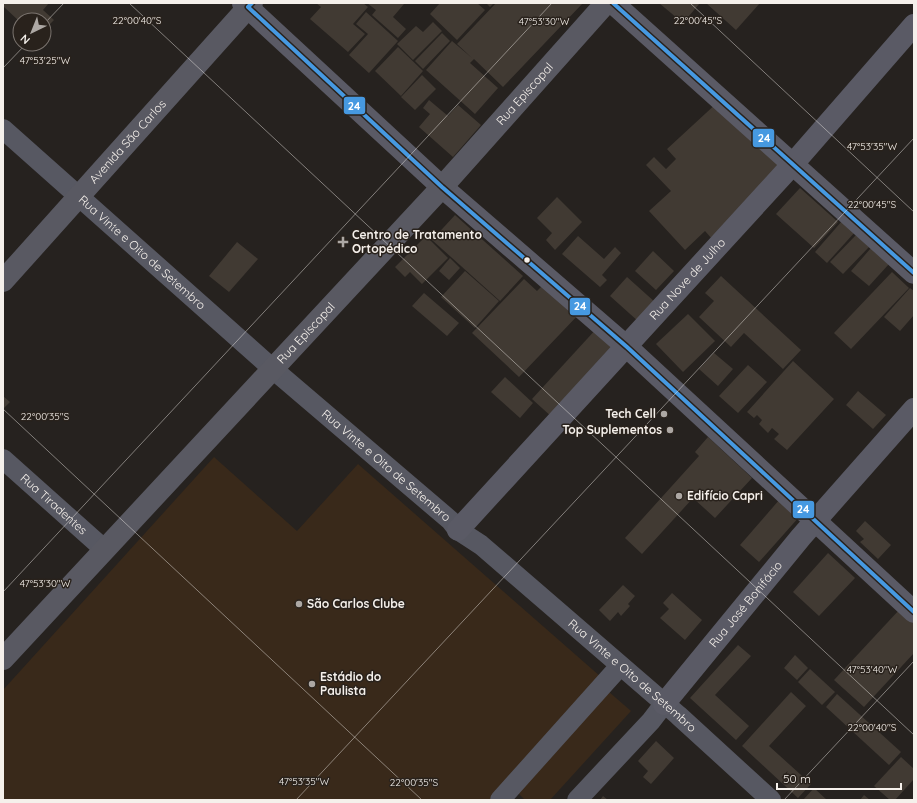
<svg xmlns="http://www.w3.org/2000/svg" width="917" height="803" viewBox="0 0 917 803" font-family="Quicksand,sans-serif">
<rect width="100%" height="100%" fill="#26221f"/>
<g fill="#39291a">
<polygon points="214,457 297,531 358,464 601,677 490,800 3,800 3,690"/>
<polygon points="609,692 631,711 550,800 525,800 518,793"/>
</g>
<g fill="#413a33">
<polygon points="3,3 49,3 43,10 54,20 44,30 44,20 20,20 20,22 3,6"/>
<polygon points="316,3 363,3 368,7 353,24 365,34 348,52 310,19 321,7"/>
<polygon points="367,3 404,4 393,17 406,29 398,38 372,15 376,10"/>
<polygon points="440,3 477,3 485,10 457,40 430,14"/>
<polygon points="486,3 494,3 490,7"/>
<polygon points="496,3 583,3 503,87 474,59 470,63 498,88 475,114 426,70 452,41 472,58 457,44"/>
<polygon points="659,3 700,3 683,23"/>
<polygon points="706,3 760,3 736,30"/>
<polygon points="366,12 398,41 369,73 349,55 368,34 356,24"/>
<polygon points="433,22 442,31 413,60 397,44 416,26 423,32"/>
<polygon points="442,33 450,41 423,69 415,61"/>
<polygon points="398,47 423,71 401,96 375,71"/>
<polygon points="422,75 436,89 415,110 401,97"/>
<polygon points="429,100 448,116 458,105 481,125 453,157 419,127 430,114 423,108"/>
<polygon points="719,101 784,168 712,239 705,231 685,250 649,211 671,191 646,165 654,157 666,169 676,159 667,149"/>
<polygon points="800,188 838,222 814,248 776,214"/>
<polygon points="557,197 582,222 555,250 546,240 552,233 537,218"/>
<polygon points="455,215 523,276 500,301 432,240"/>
<polygon points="842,221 855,232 827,263 815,252"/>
<polygon points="856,235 869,247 843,274 830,262"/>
<polygon points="426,236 448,258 422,284 410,272 405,277 395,267"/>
<polygon points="578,236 604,259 615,247 621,253 602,275 607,280 600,287 562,254"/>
<polygon points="237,242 258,259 229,292 209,276"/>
<polygon points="871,248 889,264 869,286 851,271"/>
<polygon points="653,251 674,271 656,290 635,271"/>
<polygon points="450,258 460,268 449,280 439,271"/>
<polygon points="465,271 499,301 475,328 441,297"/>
<polygon points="892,272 909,288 851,349 834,333"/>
<polygon points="721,276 801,350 783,369 744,333 731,347 699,317 714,301 705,293"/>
<polygon points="627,277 656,303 639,322 610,296"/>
<polygon points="524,279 537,291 545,283 581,312 519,377 472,333"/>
<polygon points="910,288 914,291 914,315 900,331 884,317"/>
<polygon points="424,293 459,323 447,336 412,306"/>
<polygon points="688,314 715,341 683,372 656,344"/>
<polygon points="598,327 619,346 553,418 532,399"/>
<polygon points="714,353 733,369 718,386 699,369"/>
<polygon points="793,361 834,399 787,450 774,439 779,434 772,428 768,433 759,424 762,420 757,415 754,418 747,412"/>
<polygon points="748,365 767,382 738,413 719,396"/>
<polygon points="505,377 533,403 520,418 491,392"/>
<polygon points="858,391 886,415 873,429 846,405"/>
<polygon points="3,396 10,402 3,409"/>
<polygon points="708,437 752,478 715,518 693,498 642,554 625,538 699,456 695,452"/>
<polygon points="780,499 800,516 759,562 740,545"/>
<polygon points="865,521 891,545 878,559 860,542 864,539 856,531"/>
<polygon points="828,553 855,578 819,616 793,592"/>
<polygon points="623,585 635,596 628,604 630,606 621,616 618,612 610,621 599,610"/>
<polygon points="672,593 702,620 685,640 660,618 669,609 663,603"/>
<polygon points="900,609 914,621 914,653 864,707 834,680"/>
<polygon points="738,645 751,656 715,695 749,726 736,740 690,698"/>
<polygon points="795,655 808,668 797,680 784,668"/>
<polygon points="810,669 835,692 822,705 798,682"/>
<polygon points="791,692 806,706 769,746 811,784 798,798 742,746"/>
<polygon points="837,694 901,752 889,765 826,707"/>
<polygon points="656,741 674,758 651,784 643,777 648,771 638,761"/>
<polygon points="901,757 914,769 914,779 895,800 890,800 874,786"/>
<polygon points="814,788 827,800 803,800"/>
<polygon points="864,795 870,800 860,800"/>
<polygon points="603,796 608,800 600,800"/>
</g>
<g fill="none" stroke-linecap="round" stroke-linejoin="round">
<g stroke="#575862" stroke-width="20">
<path id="s1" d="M3 129 274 370 451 521 458 530 481 545 678 715 771 800"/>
<path id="s2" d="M3 459 105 550"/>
<polyline points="500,800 620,666"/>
<polyline points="577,800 651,721 664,704"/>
</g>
<g stroke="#5a5a65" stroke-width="22">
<polyline points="243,3 442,187 627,347 914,612"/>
<polyline points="613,3 914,273"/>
<path id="s3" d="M458 530 792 165 914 25"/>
<path id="s4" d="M664 704 801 537 914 409"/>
</g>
<g stroke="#595962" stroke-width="22">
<path id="s5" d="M3 281 252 3"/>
<path id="s6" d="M3 659 442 187 606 3"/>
</g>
<defs>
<g id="bus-1">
<polyline points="252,3 248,7 442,187 627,347 914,612"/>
<polyline points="613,3 914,273"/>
</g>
</defs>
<use href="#bus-1" stroke="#29221c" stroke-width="7"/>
<use href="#bus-1" stroke="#4699e1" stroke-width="4"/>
</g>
<path fill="none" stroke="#f5f0eb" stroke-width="1" stroke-opacity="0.45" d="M129 3 914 735M690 3 914 212M44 24 64 3M3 68 26 44M3 409 422 800M3 592 552 3M296 800 914 138M784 800 914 661"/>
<g fill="#ada8a4" stroke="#29221c" stroke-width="1.5">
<path d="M341 236h4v4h4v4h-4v4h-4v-4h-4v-4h4z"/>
<circle cx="664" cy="414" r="4"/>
<circle cx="670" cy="430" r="4"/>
<circle cx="679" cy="496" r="4"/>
<circle cx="299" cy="604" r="4"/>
<circle cx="312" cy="684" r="4"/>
</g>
<circle fill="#f5f0eb" stroke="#29221c" stroke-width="1.5" cx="527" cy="260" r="3.5"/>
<g text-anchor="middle" stroke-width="3" stroke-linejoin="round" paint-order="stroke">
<g font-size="12" fill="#f5f0eb" stroke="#29221c">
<text dy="4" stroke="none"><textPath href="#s6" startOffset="769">Rua Episcopal</textPath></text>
<text dy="4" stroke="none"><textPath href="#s5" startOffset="187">Avenida São Carlos</textPath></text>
<text dy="4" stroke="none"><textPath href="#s1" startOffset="186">Rua Vinte e Oito de Setembro</textPath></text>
<text dy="4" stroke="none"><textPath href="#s3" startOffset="340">Rua Nove de Julho</textPath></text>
<text dy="4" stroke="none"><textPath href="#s6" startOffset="445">Rua Episcopal</textPath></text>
<text dy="4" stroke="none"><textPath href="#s1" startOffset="510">Rua Vinte e Oito de Setembro</textPath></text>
<text dy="4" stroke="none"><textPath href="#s2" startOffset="68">Rua Tiradentes</textPath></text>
<text dy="4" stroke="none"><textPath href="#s4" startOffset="129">Rua José Bonifácio</textPath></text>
<text dy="4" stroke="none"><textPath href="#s1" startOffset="834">Rua Vinte e Oito de Setembro</textPath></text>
</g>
<g font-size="12" font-weight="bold" fill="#f5f0eb" stroke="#29221c" text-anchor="start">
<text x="352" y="239">Centro de Tratamento<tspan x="352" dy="14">Ortopédico</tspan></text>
<text x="656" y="418" text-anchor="end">Tech Cell</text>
<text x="662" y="434" text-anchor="end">Top Suplementos</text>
<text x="687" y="500">Edifício Capri</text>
<text x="307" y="608">São Carlos Clube</text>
<text x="320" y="681">Estádio do<tspan x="320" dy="14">Paulista</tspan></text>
</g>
</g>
<g font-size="10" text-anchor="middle" fill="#f5f0eb" stroke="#29221c" stroke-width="3" stroke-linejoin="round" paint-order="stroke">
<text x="698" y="24">22°00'45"S</text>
<text x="137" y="24">22°00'40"S</text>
<text x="544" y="25">47°53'30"W</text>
<text x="45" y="64">47°53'25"W</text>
<text x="872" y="150">47°53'35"W</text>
<text x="872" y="208">22°00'45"S</text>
<text x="45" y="420">22°00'35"S</text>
<text x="45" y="587">47°53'30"W</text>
<text x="872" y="673">47°53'40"W</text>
<text x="872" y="731">22°00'40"S</text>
<text x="304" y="785">47°53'35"W</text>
<text x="414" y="786">22°00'35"S</text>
</g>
<g stroke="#29221c" stroke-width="1.5">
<rect x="343" y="96" width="23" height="19" rx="4" fill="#4699e1"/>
<rect x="752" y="128" width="23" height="20" rx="4" fill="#4699e1"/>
<rect x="569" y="297" width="22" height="19" rx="4" fill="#4699e1"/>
<rect x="792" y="500" width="23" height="19" rx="4" fill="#4699e1"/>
</g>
<g font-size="11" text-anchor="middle" font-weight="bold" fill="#fff">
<text x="354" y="110">24</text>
<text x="764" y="142">24</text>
<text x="580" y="310">24</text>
<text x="803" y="513">24</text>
</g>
<rect width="917" height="803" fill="none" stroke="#f5f0eb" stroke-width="8"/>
<g transform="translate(32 32) rotate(223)"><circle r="19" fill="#29221c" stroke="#7b746f"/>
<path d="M0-3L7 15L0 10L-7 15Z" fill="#ada8a4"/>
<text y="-6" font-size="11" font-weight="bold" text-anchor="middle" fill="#f5f0eb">N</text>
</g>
<path d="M777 783v6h124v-6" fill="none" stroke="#f5f0eb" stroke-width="2"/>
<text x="783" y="783" font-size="12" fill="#f5f0eb" stroke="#29221c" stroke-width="3" paint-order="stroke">50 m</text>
</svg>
